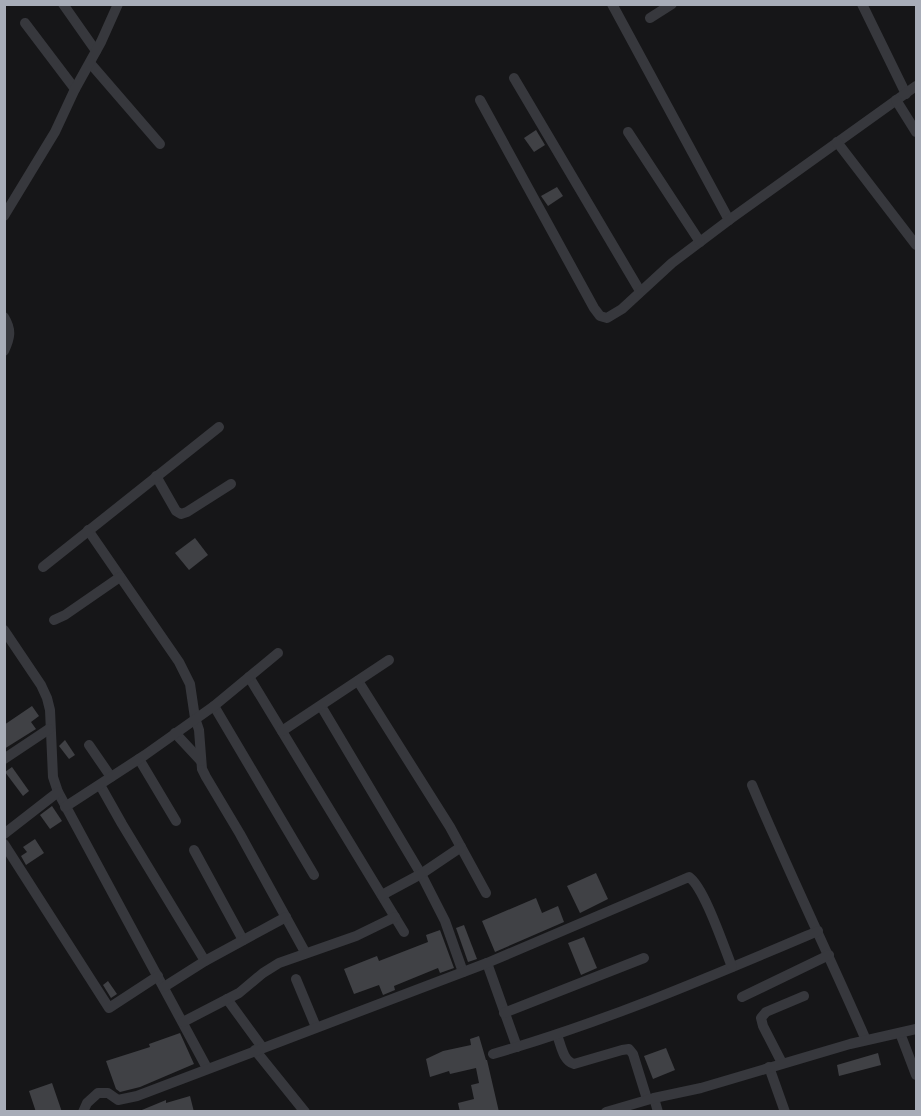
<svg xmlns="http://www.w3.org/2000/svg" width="921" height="1116" viewBox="0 0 921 1116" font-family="'PT Sans Narrow',sans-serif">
<rect width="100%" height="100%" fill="#161618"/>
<g fill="#404145">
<polygon points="536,130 545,145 534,152 524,138"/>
<polygon points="557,187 563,196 548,206 541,196"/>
<polygon points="195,538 208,555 189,570 175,553"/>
<polygon points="32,706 39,716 31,722 36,729 4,749 4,725"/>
<polygon points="65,740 75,755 69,759 59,746"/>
<polygon points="12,767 29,791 23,796 5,772"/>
<polygon points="52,806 62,821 50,829 40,815"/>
<polygon points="35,839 44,853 26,865 21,856 27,852 23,847"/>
<polygon points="596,873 608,899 580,913 567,886"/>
<polygon points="536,898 542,913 558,906 564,922 495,952 482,921"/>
<polygon points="464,925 477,959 468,962 456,928"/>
<polygon points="440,930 454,968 440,973 438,968 394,986 395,990 383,995 379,985 354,994 344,969 377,956 379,961 428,942 426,935"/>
<polygon points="584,937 597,968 581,975 568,943"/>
<polygon points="108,981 117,994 111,998 103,985"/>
<polygon points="180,1033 194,1064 140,1087 120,1092 116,1089 106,1061 150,1047 149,1044"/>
<polygon points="479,1036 486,1060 487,1060 499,1112 460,1112 458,1103 474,1099 471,1085 479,1083 476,1068 450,1074 449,1071 430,1077 426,1059 443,1051 471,1045 470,1039"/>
<polygon points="666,1048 675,1070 653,1079 644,1056"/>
<polygon points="878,1053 881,1065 839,1076 837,1065"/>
<polygon points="52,1083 62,1112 36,1112 29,1091"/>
<polygon points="190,1096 194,1112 137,1112 166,1100 166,1103"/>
</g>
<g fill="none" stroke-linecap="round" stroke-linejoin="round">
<g stroke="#37383d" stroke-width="10">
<polyline points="63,4 96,51"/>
<polyline points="612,4 729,220"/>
<polyline points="862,4 906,94"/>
<polyline points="650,18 672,4"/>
<polyline points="25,23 75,89"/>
<polyline points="90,63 160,144"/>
<polyline points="514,78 640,291"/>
<polyline points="480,100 594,308 600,316 607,318 622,309 672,263 729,220 916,86"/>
<polyline points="896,100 916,132"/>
<polyline points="628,132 700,242"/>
<polyline points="837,142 916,245"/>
<polyline points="4,216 55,132 75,89 101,42 118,4"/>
<path d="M4 317C12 330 10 338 4 351"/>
<polyline points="156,476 176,511 181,514 187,512 231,484"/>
<polyline points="88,530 179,662 190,684 195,718 199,730 202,769 206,777 240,834 305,952"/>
<polyline points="43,567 219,427"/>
<polyline points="54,620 65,615 120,577"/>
<polyline points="4,630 41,685 47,698 50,710 53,777 58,792 207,1068"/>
<polyline points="249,677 404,932"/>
<polyline points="358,681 450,827 486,893"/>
<polyline points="214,706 314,875"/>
<polyline points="321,706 421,874 445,921 463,972"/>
<polyline points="282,731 389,660"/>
<polyline points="175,733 201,761"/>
<polyline points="89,745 111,777"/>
<polyline points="4,759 49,729"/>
<polyline points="139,759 176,821"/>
<polyline points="100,785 122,824 205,961"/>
<path d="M752 785C788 871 829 955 866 1040"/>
<polyline points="65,807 145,755 214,706 278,653"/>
<polyline points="4,834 58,792"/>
<polyline points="4,844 109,1008 158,976"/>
<polyline points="194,850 243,940"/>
<polyline points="382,895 421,874 461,847"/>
<polyline points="487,963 517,1047"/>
<polyline points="296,979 316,1027"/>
<polyline points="164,987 205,961 286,917"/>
<polyline points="742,997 829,955"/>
<polyline points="227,999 262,1047"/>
<polyline points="504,1013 644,958"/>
<polyline points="183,1022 239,993 263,973 279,963 356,936 395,917"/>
<polyline points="900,1033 916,1075"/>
<path d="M557 1035C561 1045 563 1061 574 1064L622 1050 629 1049 633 1054 647 1099"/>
<polyline points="255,1050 305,1112"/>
<path d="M493 1054C605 1022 712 976 818 931"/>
<polyline points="782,1063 763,1026 761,1018 766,1012 804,996"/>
<polyline points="769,1067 785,1112"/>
<polyline points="654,1098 658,1112"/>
<path d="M83 1112 87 1103 98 1093H108L118 1100 137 1096 487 963 689 877C704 887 724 947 732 967"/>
<polyline points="606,1112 654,1098 701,1088 850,1044 916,1029"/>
</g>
</g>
<rect width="921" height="1116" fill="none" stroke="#a8adb8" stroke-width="12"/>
</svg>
